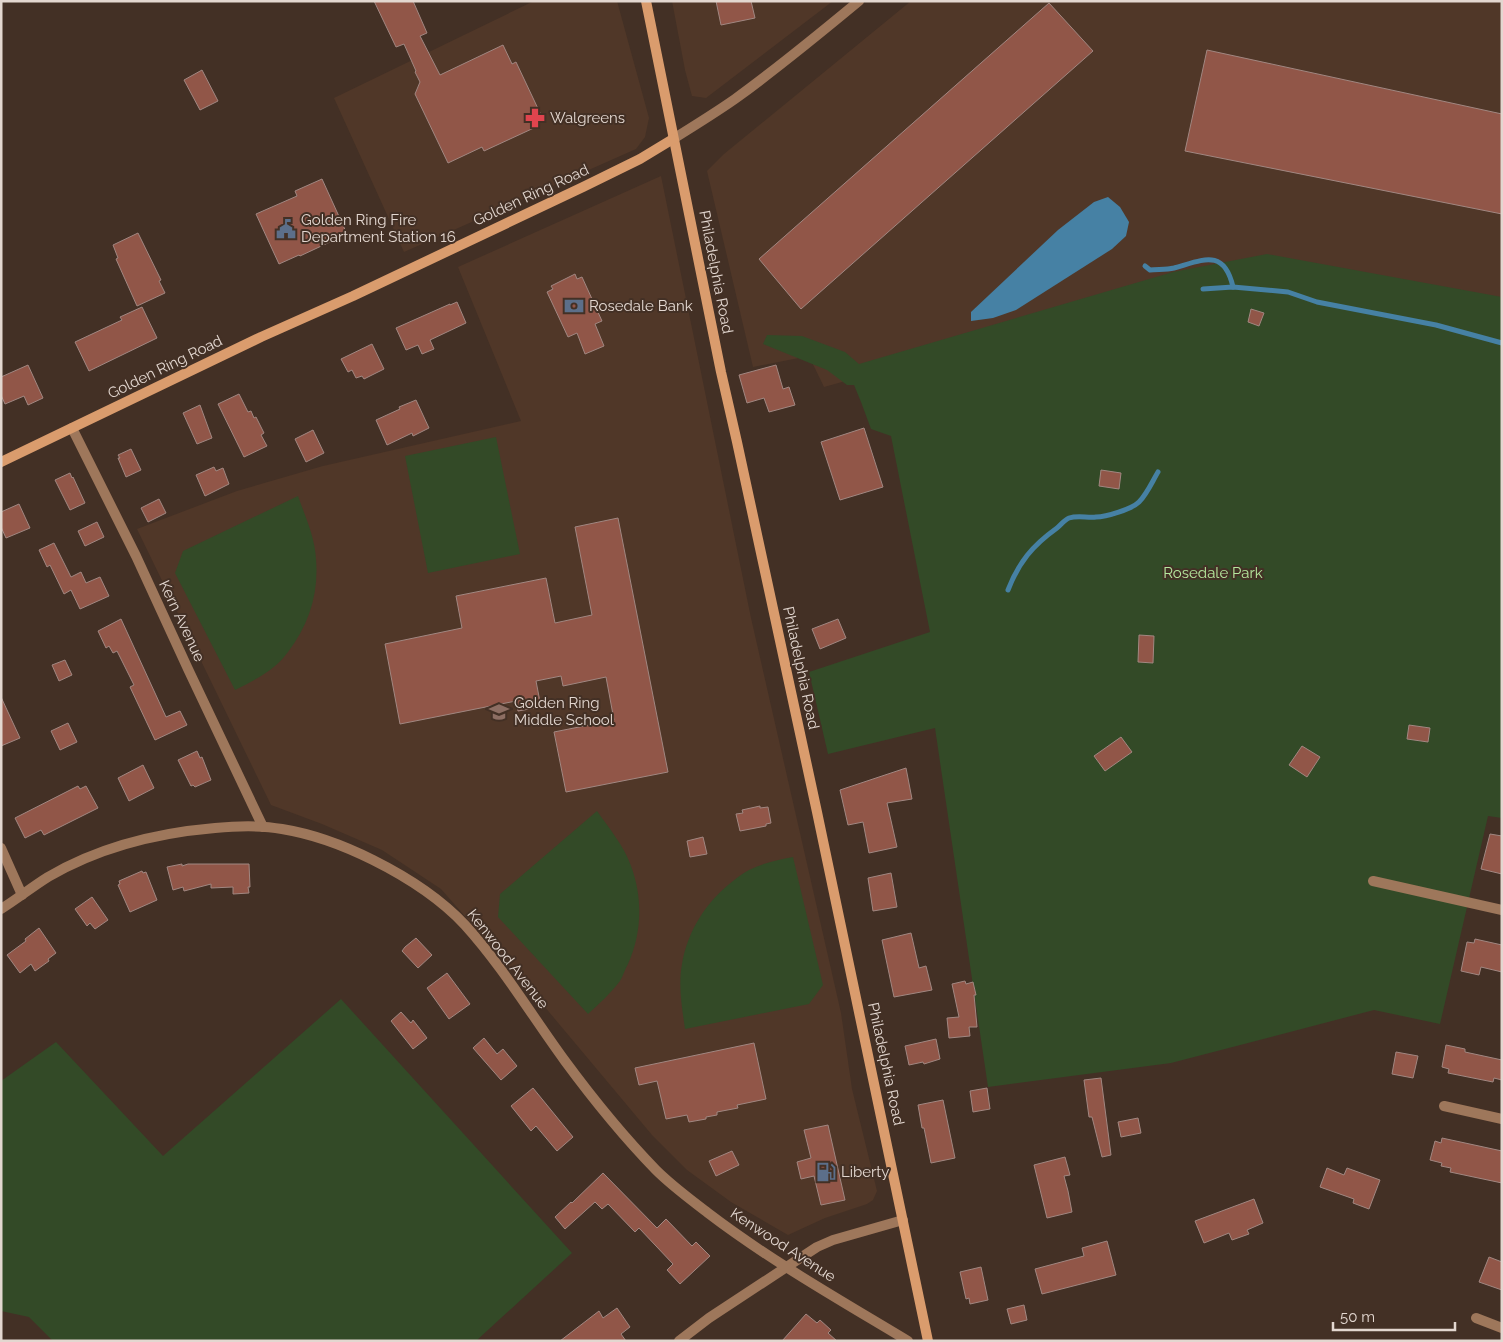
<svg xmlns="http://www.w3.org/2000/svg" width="1503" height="1342" viewBox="0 0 1503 1342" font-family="Raleway,sans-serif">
<rect width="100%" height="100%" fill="#433025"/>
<g fill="#503728">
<polygon points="534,1 617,1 649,118 645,137 636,149 404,252 334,98"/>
<polygon points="672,1 833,1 706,98 692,96 685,70"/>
<polygon points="911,1 1502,1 1502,305 878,372 824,387 809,356 753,367 707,171 724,154"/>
<polygon points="661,176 751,618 841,1013 852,1089 877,1191 873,1200 867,1204 825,1218 788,1235 731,1202 687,1170 652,1135 544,1006 441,889 382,850 322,824 271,805 137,529 237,491 323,466 521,421 458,267"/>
</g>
<g fill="#334a27">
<polygon points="1267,254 1502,297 1502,818 1488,816 1440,1024 1374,1010 1171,1063 988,1087 935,728 828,754 809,672 930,632 891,436 871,429 861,402 854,385 847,385 827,370 763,344 767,335 802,336 845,352 859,364 1173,272"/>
<polygon points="496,437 520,554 428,573 405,456"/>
<path d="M298 496C305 516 315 537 316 559 319 593 309 625 288 652 284 657 280 662 275 666 263 676 249 683 235 690L175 573 183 551Z"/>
<path d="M597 811C609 828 624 846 631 866 643 898 642 933 628 964 625 969 623 976 620 981 610 994 599 1004 588 1014L498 917 500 894Z"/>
<path d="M793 857 823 985 809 1004 685 1029C682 1008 678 985 682 964 688 930 706 902 733 881 738 877 743 873 749 870 763 863 778 860 793 857Z"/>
<polygon points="341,999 572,1253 476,1341 53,1341 29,1317 1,1311 1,1081 56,1042 163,1156"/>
</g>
<polygon fill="#4681a4" points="1108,197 1120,207 1129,222 1126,236 1112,249 1016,310 993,318 971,321 971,312 1058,230 1094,202"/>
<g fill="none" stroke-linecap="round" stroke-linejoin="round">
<g stroke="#4681a4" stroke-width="5">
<path d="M1145 266 1150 270C1157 269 1166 270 1174 268 1203 260 1224 248 1233 287"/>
<polyline points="1203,289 1233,287 1288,292 1317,302 1436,325 1502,343"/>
<path d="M1008 590C1019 562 1032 546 1057 528 1061 525 1064 520 1069 518 1078 515 1087 518 1096 517 1106 517 1132 509 1139 502 1147 494 1152 482 1158 472"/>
</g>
</g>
<g fill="#915648" stroke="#a18781">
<polygon points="374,1 413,1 427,33 420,36 440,75 503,45 512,64 516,62 541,115 536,127 484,151 482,147 448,163 415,94 420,82 415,72 416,71 404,44 396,47"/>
<polygon points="716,1 751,1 755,18 721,25"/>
<polygon points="1049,3 1093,51 801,309 759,259"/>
<polygon points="1207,50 1502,114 1502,214 1185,151"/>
<polygon points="202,70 218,101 200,110 184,80"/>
<polygon points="322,179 347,234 300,256 299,255 279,264 256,214 297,196 295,191"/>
<polygon points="138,233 161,280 159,281 165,293 137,306 116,259 118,258 113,245"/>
<polygon points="575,274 577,279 582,277 602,321 595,324 604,346 585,354 577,333 568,337 547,292 553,289 551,286"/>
<polygon points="457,302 466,323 430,340 434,349 422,354 418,345 406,350 396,328 450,304 450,305"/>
<polygon points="142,307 157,338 89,371 75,342 122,320 120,317"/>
<polygon points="1251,309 1264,313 1259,326 1248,322"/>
<polygon points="372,344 384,369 364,379 362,376 356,378 352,370 348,372 341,359"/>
<polygon points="28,365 43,398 28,405 24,396 5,404 1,395 1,377"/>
<polygon points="776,365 783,389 789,387 795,405 769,412 764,398 747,403 739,375"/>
<polygon points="239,394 248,412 251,411 254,418 256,417 264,433 261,435 267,446 244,457 218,404"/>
<polygon points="416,400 429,428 413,436 412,433 387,445 376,420 400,409 399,407"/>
<polygon points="200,405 212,438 197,444 183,413"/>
<polygon points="864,428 883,487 840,500 821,442"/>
<polygon points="313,430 324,453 306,462 295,439"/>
<polygon points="131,449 141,470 126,477 118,458 120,458 118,455"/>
<polygon points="214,467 216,471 223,468 229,484 205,496 196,475"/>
<polygon points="1101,470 1121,473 1119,489 1099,486"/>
<polygon points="70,473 72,478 73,477 85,503 70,510 55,480"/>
<polygon points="159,499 166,513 148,522 141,508"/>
<polygon points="19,504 30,528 6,538 1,527 1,512"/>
<polygon points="618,518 668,772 566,792 554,732 614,720 606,677 563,686 561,676 536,681 541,707 518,711 516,701 400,724 385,644 462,628 456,596 546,578 555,623 592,615 575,527"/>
<polygon points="97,522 104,537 85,546 78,531"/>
<polygon points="54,543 71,577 81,572 86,583 100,577 109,596 80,609 71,590 64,594 50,565 47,567 39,550"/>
<polygon points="121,619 166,717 180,711 187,725 155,740 130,687 134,685 117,651 113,653 109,646 106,648 98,631"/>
<polygon points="838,619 846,638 820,649 812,629"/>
<polygon points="1139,635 1154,636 1153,663 1138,662"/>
<polygon points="65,660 72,675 59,681 52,665"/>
<polygon points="1,697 20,738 1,746"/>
<polygon points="68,723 77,742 60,750 51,731"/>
<polygon points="1409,725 1430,728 1428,742 1407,739"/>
<polygon points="1121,737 1132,752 1105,771 1094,756"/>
<polygon points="1302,746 1320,757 1307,777 1289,765"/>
<polygon points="197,751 200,758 202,757 211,780 195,787 193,785 191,786 178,760"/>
<polygon points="143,765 154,788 129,801 118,778"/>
<polygon points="906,768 912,799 887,803 897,847 869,853 863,822 848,825 840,790"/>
<polygon points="78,786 80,789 86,786 98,808 44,835 41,830 25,838 15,818"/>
<polygon points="760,806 760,808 768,807 771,823 766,824 766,826 740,831 736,814 743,813 742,810"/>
<polygon points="1490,834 1502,836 1502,874 1481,869"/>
<polygon points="703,837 707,854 690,857 687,841"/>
<polygon points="182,864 182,866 188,864 249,864 250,887 248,887 249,893 233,894 233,887 211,888 211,884 184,891 183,887 173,890 167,867"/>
<polygon points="142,871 143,873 146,872 157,900 130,912 118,885 120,884 119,881"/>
<polygon points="891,873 897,907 873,911 868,878"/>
<polygon points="92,897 108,920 95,929 90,923 87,926 75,909"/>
<polygon points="39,928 56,953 48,959 49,961 35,971 31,964 20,973 7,955 26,941 25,939"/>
<polygon points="911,933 919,968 926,966 932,990 894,997 882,940"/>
<polygon points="416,938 432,955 418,968 402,951 405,947"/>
<polygon points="1475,939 1502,945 1502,972 1481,967 1479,975 1461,971 1467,942 1474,943"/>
<polygon points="447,973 470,1004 449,1019 427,988"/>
<polygon points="965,981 966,984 973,982 976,995 974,995 977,1027 969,1027 970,1036 949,1038 947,1018 959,1017 952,984"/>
<polygon points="401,1012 411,1023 413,1020 427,1038 413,1049 391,1021"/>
<polygon points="484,1038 497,1054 503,1049 517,1066 501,1080 473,1048"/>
<polygon points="936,1039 940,1059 924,1064 923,1062 909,1065 905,1046"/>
<polygon points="754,1043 766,1099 737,1105 738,1108 717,1112 717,1115 706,1117 706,1119 689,1122 687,1115 666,1119 657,1081 639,1085 635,1068"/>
<polygon points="1446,1045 1465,1049 1465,1052 1502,1060 1502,1080 1494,1078 1493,1082 1448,1073 1449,1069 1442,1067"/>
<polygon points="1396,1052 1418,1056 1413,1078 1392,1074"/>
<polygon points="1101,1078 1111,1155 1102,1157 1092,1117 1089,1117 1084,1080"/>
<polygon points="533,1088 573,1137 557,1151 536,1126 531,1131 511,1106"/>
<polygon points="987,1088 990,1109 973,1112 970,1091"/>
<polygon points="943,1100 955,1158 931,1163 924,1128 922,1128 918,1105"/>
<polygon points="1138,1118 1141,1133 1121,1137 1118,1122"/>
<polygon points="828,1125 845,1200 821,1205 814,1176 801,1179 797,1162 811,1158 804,1130"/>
<polygon points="1442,1138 1502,1151 1502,1183 1450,1172 1451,1168 1441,1166 1442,1163 1430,1160 1435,1141 1441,1143"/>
<polygon points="732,1151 739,1165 716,1176 709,1161"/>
<polygon points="1065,1157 1070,1175 1064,1176 1068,1191 1072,1212 1047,1218 1034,1165"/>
<polygon points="1327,1168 1344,1175 1347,1168 1380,1180 1369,1209 1353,1203 1354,1199 1320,1187"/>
<polygon points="603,1173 657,1228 666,1219 692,1246 696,1242 710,1256 680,1284 667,1270 673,1264 639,1228 635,1232 608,1204 602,1209 595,1202 565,1229 555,1217 571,1202 572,1203"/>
<polygon points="1254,1199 1263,1223 1247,1230 1249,1234 1232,1240 1229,1233 1204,1243 1195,1221"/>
<polygon points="1107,1241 1116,1275 1042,1294 1035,1269 1084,1256 1082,1248"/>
<polygon points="1489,1257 1502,1262 1502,1290 1479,1282"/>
<polygon points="981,1267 988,1300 970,1304 969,1298 966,1299 960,1272"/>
<polygon points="1024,1305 1027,1320 1011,1324 1007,1309"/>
<polygon points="617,1308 630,1327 621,1334 626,1341 560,1341 599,1311 603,1318"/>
<polygon points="806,1314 817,1323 820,1320 831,1330 828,1333 837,1341 782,1341"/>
</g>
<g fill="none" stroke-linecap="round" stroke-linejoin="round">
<g stroke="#9e775b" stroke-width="10">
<polyline points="72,428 136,556 188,669 263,827"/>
<polyline points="1,848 22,895"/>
<polyline points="1373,881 1502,910"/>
<polyline points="1444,1106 1502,1119"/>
<polyline points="1476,1318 1502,1328"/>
<polyline points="679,1341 709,1318 817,1247 833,1240 903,1220"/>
</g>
<g stroke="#9e775b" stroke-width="10">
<path d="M673 139C694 126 715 113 735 99 778 68 818 35 859 1"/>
<path d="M1 909C17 899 32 887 48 877 99 847 156 833 215 828 237 826 260 825 282 829 313 834 345 846 373 860 407 877 439 897 465 925 503 967 532 1016 565 1061 593 1099 623 1136 656 1170 672 1186 690 1199 708 1213 771 1261 840 1300 908 1341"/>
</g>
<g stroke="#da9c6d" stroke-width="10">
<polyline points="646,1 721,372 737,442 817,812 928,1341"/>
<polyline points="1,462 261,337 353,296 583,187 640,159 673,139"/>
</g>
</g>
<defs>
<symbol id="pharmacy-bare" viewBox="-9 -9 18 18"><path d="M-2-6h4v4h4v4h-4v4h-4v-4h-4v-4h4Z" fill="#e0444e" stroke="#433025" stroke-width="2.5" paint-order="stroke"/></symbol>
<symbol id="civic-bare" viewBox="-9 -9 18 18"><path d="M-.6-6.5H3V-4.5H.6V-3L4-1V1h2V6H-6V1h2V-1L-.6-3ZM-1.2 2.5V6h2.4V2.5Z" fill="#5c6f8a" stroke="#433025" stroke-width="2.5" paint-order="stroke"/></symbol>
<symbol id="bank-bare" viewBox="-9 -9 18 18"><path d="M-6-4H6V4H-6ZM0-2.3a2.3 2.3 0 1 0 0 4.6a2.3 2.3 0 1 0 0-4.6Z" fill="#5c6f8a" stroke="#433025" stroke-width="2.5" paint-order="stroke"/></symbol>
<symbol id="school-bare" viewBox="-9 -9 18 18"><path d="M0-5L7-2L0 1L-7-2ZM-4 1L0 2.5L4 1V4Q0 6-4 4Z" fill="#8d6e63" stroke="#433025" stroke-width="2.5" paint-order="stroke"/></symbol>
<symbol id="fuel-bare" viewBox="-9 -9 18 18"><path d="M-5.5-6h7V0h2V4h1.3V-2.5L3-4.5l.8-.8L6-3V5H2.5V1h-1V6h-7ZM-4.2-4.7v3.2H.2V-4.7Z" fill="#5c6f8a" stroke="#433025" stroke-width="2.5" paint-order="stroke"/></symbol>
</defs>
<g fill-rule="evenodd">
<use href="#pharmacy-bare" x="521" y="104" width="28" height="28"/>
<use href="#civic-bare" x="272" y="215" width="28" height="28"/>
<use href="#bank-bare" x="560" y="292" width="28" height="28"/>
<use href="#school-bare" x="485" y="698" width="28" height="28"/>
<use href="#fuel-bare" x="812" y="1158" width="28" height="28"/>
</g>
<g text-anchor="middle" stroke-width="4" stroke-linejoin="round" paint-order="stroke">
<g font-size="15" fill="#e3d7d0" stroke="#433025" text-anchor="start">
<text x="550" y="123">Walgreens</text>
<text x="301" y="225">Golden Ring Fire<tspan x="301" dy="17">Department Station 16</tspan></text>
<text x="589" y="311">Rosedale Bank</text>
<text x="514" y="708">Golden Ring<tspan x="514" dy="17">Middle School</tspan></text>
<text x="841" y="1177">Liberty</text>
</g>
<g font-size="15" fill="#e3d7d0" stroke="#433025">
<text transform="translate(531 195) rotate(-25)" y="5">Golden Ring Road</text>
<text transform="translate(716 272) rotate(79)" y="5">Philadelphia Road</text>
<text transform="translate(165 367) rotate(-26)" y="5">Golden Ring Road</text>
<text transform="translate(182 621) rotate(65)" y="5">Kern Avenue</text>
<text transform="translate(801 668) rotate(78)" y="5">Philadelphia Road</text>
<text transform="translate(508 959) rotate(52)" y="5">Kenwood Avenue</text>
<text transform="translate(886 1064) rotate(78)" y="5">Philadelphia Road</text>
<text transform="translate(783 1245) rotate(33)" y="5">Kenwood Avenue</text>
</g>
<g font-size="15" fill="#b5e89e" stroke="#433025">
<text x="1213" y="578">Rosedale Park</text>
</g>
</g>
<rect width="1503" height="1342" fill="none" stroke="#e3d7d0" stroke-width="5"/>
<path d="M1333 1322v8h122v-8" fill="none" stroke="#e3d7d0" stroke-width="2.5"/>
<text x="1340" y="1322" font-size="15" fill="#e3d7d0" stroke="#433025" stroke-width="4" paint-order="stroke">50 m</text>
</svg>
